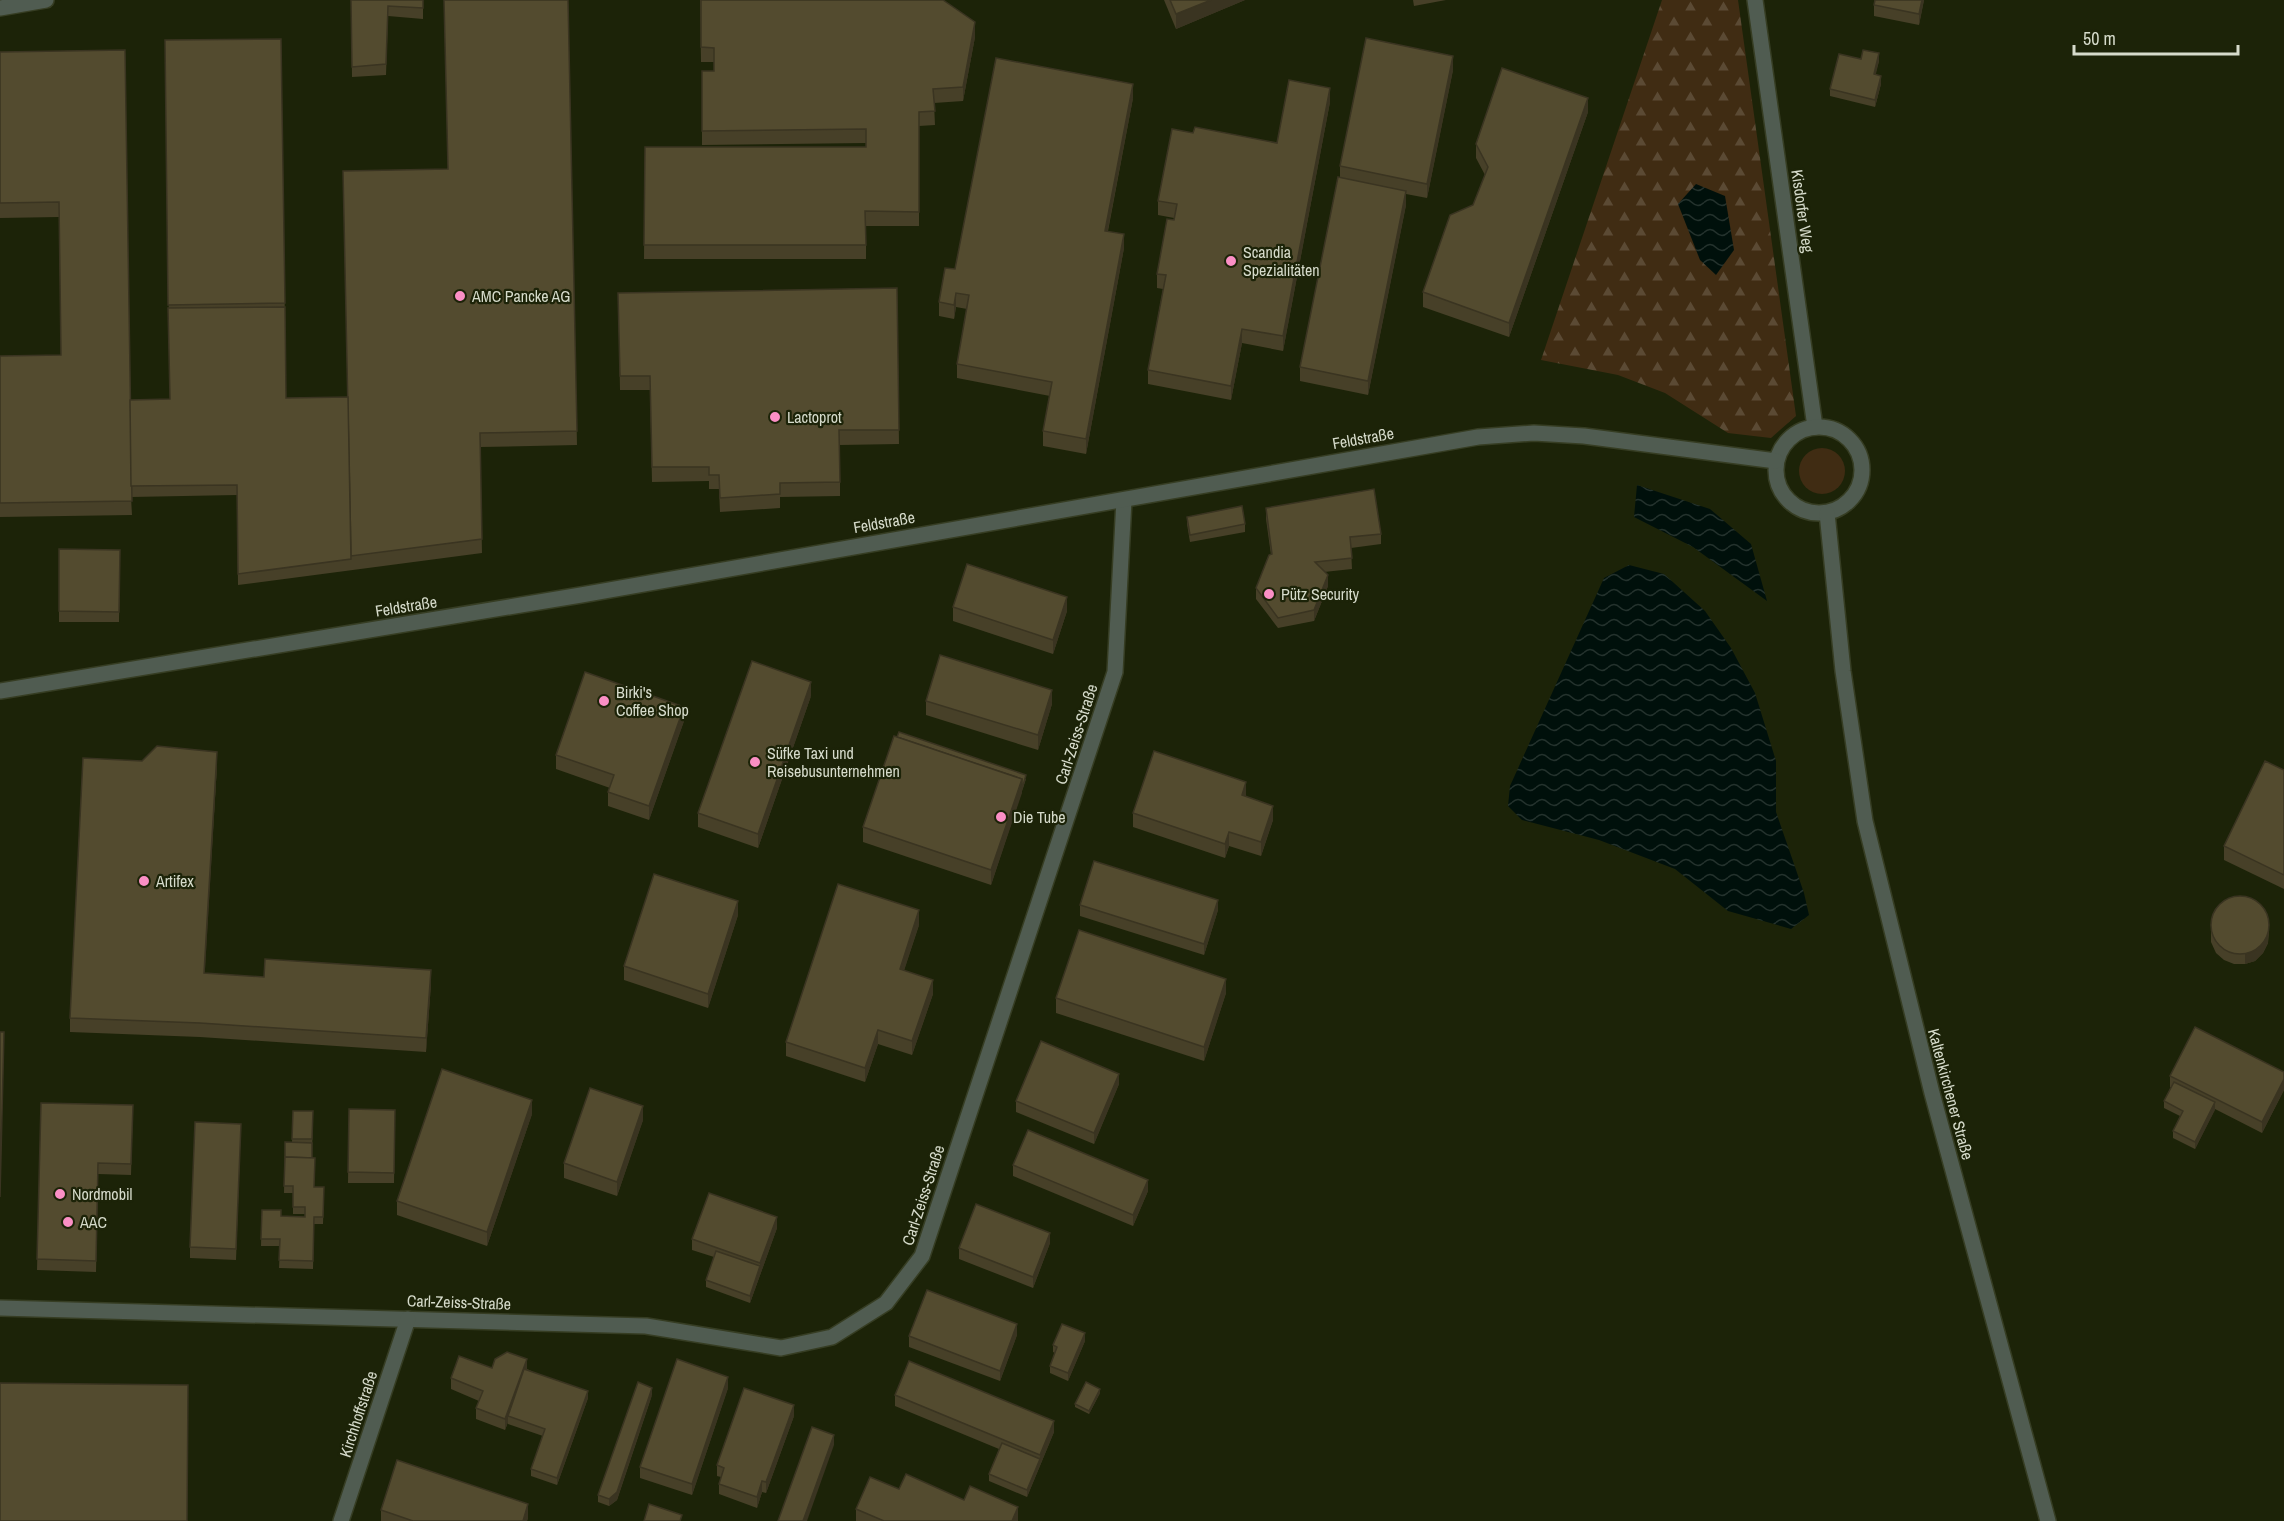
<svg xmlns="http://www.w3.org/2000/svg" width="2284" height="1521" viewBox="0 0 2284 1521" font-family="'Archivo Narrow',sans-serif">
<defs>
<pattern id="forest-firs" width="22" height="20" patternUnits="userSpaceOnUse" patternTransform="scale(1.5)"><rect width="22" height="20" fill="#402c13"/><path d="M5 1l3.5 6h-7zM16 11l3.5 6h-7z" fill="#5b4a34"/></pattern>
<pattern id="water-waves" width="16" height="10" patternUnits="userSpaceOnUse" patternTransform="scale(1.5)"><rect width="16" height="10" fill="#00100b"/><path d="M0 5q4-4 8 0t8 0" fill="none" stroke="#24322d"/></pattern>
</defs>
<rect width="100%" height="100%" fill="#1c2308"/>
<circle fill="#402c13" cx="1822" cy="471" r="23"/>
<polygon fill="url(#forest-firs)" points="1662,0 1738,0 1796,416 1771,438 1728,433 1665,393 1618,375 1541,360"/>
<g fill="url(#water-waves)">
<polygon points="1696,184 1725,196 1734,250 1716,275 1700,260 1678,204"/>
<polygon points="1637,485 1710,509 1751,544 1767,601 1693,547 1634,517"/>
<polygon points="1629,565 1664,574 1705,611 1731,648 1755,693 1776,761 1776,812 1804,893 1809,915 1791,929 1728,911 1675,869 1599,840 1522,820 1508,806 1510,786 1604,578"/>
</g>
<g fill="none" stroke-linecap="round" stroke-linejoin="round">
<defs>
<g id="minor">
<polyline points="0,8 46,0"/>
<polyline points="0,1308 646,1326 781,1348 832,1337 886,1303 922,1256 1115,672 1124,500"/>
<polyline points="341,1521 408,1319"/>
</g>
<g id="tertiary">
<polyline points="1755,0 1815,427"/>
<circle cx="1819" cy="470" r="43"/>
<polyline points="1827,513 1843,671 1865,821 1932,1093 2048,1521"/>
<polyline points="0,691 581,595 1478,437 1534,433 1584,436 1776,461"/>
</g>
</defs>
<use href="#minor" stroke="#363d23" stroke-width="18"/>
<use href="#tertiary" stroke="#363d23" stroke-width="18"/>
<use href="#minor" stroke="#505c51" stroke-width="15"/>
<use href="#tertiary" stroke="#505c51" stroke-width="15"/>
</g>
<g fill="#474028">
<polygon points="351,0 423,0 423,19 388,16 386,75 352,77"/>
<polygon points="568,0 577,445 480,447 482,553 238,585 237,495 131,497 132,515 0,517 0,356 61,355 59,217 0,218 0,52 125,50 130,400 170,399 165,40 281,39 286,398 348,397 447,169"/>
<polygon points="700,0 975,37 963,101 934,103 935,125 919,126 919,226 866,226 866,259 644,259 645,147 866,147 866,143 702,145 702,71 714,71 714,62 701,62"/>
<polygon points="1164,0 1245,0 1176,29"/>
<polygon points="1413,0 1446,0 1414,6"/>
<polygon points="1924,0 1919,25 1874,16 1874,5"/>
<polygon points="1861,59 1879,61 1875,75 1881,84 1875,107 1830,96 1830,89"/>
<polygon points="1453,70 1427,198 1406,194 1406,205 1368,395 1300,381 1300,367 1340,177 1340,166"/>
<polygon points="1133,98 1108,231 1124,248 1086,454 1043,446 1043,431 1050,396 957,378 957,364 967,309 956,307 954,319 939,316 939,302 955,269"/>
<polygon points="1330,102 1283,351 1242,343 1231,400 1148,384 1148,370 1163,289 1157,288 1157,274 1174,218 1158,215 1158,201 1193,133 1277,143"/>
<polygon points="1588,112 1509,337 1423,307 1423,292 1473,205 1485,175 1476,158 1476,144"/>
<polygon points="897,288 899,444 840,445 840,496 780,497 780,508 720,512 719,489 709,489 709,481 652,482 650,390 620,390 618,293"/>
<polygon points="1266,508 1381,534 1381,544 1351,548 1352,569 1324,572 1328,586 1314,621 1278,628 1256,599 1256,588 1271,555 1266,519"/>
<polygon points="1187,517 1245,524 1245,532 1190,542 1187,524"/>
<polygon points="59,549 120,550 119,622 59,622"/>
<polygon points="953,607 1067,611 1053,654 953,621"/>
<polygon points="811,696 758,848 698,827 698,813"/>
<polygon points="926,701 1052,704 1038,750 926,715"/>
<polygon points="684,721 649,820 608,806 608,792 610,788 556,769 556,755"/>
<polygon points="217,766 204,973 264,977 431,984 426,1052 200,1037 70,1032 70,1018"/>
<polygon points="2284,770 2284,889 2224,860 2224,846"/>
<polygon points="1026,779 991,885 863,842 863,827"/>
<polygon points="1246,797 1273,820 1261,856 1229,846 1225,858 1133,827 1133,813"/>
<polygon points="1080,905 1218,910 1204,955 1080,916"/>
<polygon points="738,915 708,1008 624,980 624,966"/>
<polygon points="2211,920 2269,932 2268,943 2263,953 2255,961 2245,964 2234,964 2224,960 2216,953 2211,942"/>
<polygon points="919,925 904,970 933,994 912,1055 878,1044 865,1082 786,1056 786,1042"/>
<polygon points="1226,993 1204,1061 1056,1013 1056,998"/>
<polygon points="2284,1072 2284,1090 2262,1133 2215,1109 2195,1149 2173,1138 2173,1131 2180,1116 2164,1108 2164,1101 2171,1087 2170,1087 2170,1076"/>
<polygon points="1119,1084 1094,1144 1016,1112 1016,1101"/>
<polygon points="41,1103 133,1105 131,1175 98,1174 96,1272 37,1270"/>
<polygon points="349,1109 395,1110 394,1183 348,1183"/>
<polygon points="293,1111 313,1111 312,1158 314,1187 324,1194 323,1224 314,1224 313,1269 279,1268 280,1246 261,1246 262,1210 281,1216 305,1217 305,1214 293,1214 293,1193 284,1193 285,1142 292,1142"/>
<polygon points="532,1114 487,1246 397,1215 397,1201"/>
<polygon points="643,1120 617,1196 564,1178 564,1163"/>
<polygon points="241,1124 236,1260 190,1258 190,1247"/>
<polygon points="1013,1165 1148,1191 1133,1226 1013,1176"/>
<polygon points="777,1228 750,1303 706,1287 706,1280 714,1257 692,1250 692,1239"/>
<polygon points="1050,1243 1033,1288 959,1259 959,1248"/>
<polygon points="1017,1335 1000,1381 909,1347 909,1336"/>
<polygon points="1085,1341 1068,1381 1050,1373 1050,1366 1055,1353 1053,1352 1053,1345"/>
<polygon points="492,1368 527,1369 588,1398 557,1485 531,1476 531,1469 543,1436 508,1424 508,1422 505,1430 476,1419 476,1408 479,1401 451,1389 451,1378"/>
<polygon points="728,1388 692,1495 640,1478 640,1467"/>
<polygon points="1100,1393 1089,1414 1075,1407 1075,1404"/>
<polygon points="652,1395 617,1500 609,1506 598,1502 598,1495"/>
<polygon points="895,1395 1054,1432 1027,1497 989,1481 989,1474 999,1449 895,1406"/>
<polygon points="794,1416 766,1493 762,1492 757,1508 719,1494 719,1484 721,1477 717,1476 717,1465"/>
<polygon points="899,1489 964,1500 1018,1521 856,1521 856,1509"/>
<polygon points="381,1510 528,1518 527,1521 381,1521"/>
</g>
<g fill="#3a3421">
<polygon points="1211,0 1245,0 1176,29 1176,14"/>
<polygon points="1922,0 1924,0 1919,25 1919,14"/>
<polygon points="975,22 975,37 963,101 963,87"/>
<polygon points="1879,53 1879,61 1874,82 1874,74"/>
<polygon points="1453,56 1453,70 1427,198 1427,184"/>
<polygon points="1881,76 1881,84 1875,107 1875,100"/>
<polygon points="1133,84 1133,98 1105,245 1105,231"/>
<polygon points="1330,88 1330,102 1283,351 1283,336"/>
<polygon points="1588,98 1588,112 1509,337 1509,323"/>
<polygon points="1406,191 1406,205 1368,395 1368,381"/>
<polygon points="1124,234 1124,248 1086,454 1086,439"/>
<polygon points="956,293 956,307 954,319 954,305"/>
<polygon points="1242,329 1242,343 1231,400 1231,386"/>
<polygon points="1328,575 1328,586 1314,621 1314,610"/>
<polygon points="1067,597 1067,611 1053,654 1053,640"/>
<polygon points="811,682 811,696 758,848 758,834"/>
<polygon points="1052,690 1052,704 1038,750 1038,735"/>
<polygon points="684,707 684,721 649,820 649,806"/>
<polygon points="217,752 217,766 204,987 204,973"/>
<polygon points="1022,779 1022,793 991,885 991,870"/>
<polygon points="1246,782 1246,796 1242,809 1242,795"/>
<polygon points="1273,806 1273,820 1261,856 1261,842"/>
<polygon points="1229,832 1229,846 1225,858 1225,844"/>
<polygon points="1218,900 1218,910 1204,955 1204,944"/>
<polygon points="738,901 738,915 708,1008 708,994"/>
<polygon points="919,910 919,925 900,983 900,969"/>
<polygon points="2269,921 2268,943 2263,953 2255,961 2245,964 2245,954"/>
<polygon points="431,970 431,984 426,1052 426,1038"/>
<polygon points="1226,979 1226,993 1204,1061 1204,1047"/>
<polygon points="933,980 933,994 912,1055 912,1041"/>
<polygon points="878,1030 878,1044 865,1082 865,1068"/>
<polygon points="1119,1074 1119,1084 1094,1144 1094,1133"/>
<polygon points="2284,1079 2284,1090 2262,1133 2262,1122"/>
<polygon points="532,1100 532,1114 487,1246 487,1232"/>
<polygon points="2215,1102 2215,1110 2195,1149 2195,1142"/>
<polygon points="643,1106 643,1120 617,1196 617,1182"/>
<polygon points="1148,1180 1148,1191 1133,1226 1133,1215"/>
<polygon points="777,1217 777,1228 750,1303 750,1296 760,1266 760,1263"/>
<polygon points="1050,1233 1050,1243 1033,1288 1033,1277"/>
<polygon points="1017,1324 1017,1335 1000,1381 1000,1371"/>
<polygon points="1085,1333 1085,1341 1068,1381 1068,1373"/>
<polygon points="527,1359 527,1370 508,1416 508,1422 505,1430 505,1419"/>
<polygon points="728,1377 728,1388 692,1495 692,1484"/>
<polygon points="652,1388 652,1395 617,1500 609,1506 609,1499"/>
<polygon points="1100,1389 1100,1393 1089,1414 1089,1411"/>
<polygon points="588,1391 588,1398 557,1485 557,1478"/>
<polygon points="794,1405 794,1416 766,1493 766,1482"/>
<polygon points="1054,1421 1054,1432 1027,1497 1027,1490"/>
<polygon points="834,1435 834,1445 807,1521 803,1521"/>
<polygon points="762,1481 762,1492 757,1508 757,1497"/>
<polygon points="528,1504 528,1518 527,1521 523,1521"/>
<polygon points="1018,1507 1018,1521 1012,1521"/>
</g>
<g fill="#534b2f" stroke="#3a3421" stroke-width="1.5">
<polygon points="351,0 423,0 423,8 388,6 386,64 352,67"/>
<polygon points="444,0 568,0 577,431 480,433 482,539 351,556 343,171 448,169"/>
<polygon points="701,0 943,0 975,22 963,87 933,89 935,111 919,112 919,212 865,211 866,245 644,245 645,147 866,147 866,129 702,131 702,71 714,71 714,48 701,47"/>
<polygon points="1170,0 1211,0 1176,14"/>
<polygon points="1875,0 1922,0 1919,14 1874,5"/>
<polygon points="1366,38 1453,56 1427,184 1340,166"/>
<polygon points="281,39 285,303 168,305 165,40"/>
<polygon points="125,50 132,501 0,503 0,356 61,355 59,202 0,203 0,52"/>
<polygon points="1863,50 1879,53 1874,74 1881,76 1875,100 1830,89 1839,54 1861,59"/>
<polygon points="996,58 1133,84 1105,231 1124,234 1086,439 1043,431 1052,382 957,364 969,295 956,293 954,305 939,302 945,268 955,269"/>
<polygon points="1502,68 1588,98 1509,323 1423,292 1450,215 1473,205 1488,167 1476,144"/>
<polygon points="1289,80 1330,88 1283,336 1242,329 1231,386 1148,370 1166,275 1157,274 1167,219 1174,220 1177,204 1158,201 1172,129 1193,133 1195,127 1277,143"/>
<polygon points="1338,177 1406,191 1368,381 1300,367"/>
<polygon points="897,288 899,430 839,430 840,482 780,483 780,494 720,498 719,475 709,475 709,467 652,467 650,376 620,376 618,293"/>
<polygon points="285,307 286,398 348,397 351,559 238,574 237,485 131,486 130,400 170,399 168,308"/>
<polygon points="1374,489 1381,534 1350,537 1352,558 1315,562 1328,575 1314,610 1278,618 1256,588 1269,555 1272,554 1266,508"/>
<polygon points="1242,506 1245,524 1190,535 1187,517"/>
<polygon points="59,549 120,550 119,612 59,611"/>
<polygon points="967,564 1067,597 1053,640 953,607"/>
<polygon points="940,655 1052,690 1038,735 926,701"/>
<polygon points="752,661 811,682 758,834 698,813"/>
<polygon points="585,672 684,707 649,806 608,792 614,775 556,755"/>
<polygon points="899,732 1026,775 1022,789 1022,779 897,737"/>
<polygon points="894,736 1022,779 991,870 863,827"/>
<polygon points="157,746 217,752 204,973 264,977 265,959 431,970 426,1038 200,1023 70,1018 83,758 142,761"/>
<polygon points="1154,751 1246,782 1242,795 1273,806 1261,842 1229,832 1225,844 1133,813"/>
<polygon points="2265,761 2284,770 2284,875 2224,846"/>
<polygon points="1094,861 1218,900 1204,944 1080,905"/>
<polygon points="654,874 738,901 708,994 624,966"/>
<polygon points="838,884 919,910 900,969 933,980 912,1041 878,1030 865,1068 786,1042"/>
<circle cx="2240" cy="925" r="29"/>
<polygon points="1079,930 1226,979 1204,1047 1056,998"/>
<polygon points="2195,1027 2284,1072 2284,1079 2262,1122 2170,1076"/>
<polygon points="0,1032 4,1032 0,1197"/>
<polygon points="1041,1041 1119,1074 1094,1133 1016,1101"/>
<polygon points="442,1069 532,1100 487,1232 397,1201"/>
<polygon points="2174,1082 2215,1102 2195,1142 2173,1131 2183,1111 2164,1101"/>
<polygon points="590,1088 643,1106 617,1182 564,1163"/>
<polygon points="41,1103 133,1105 131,1164 98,1163 96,1261 37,1259"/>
<polygon points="349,1109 395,1110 394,1173 348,1172"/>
<polygon points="293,1111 313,1111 312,1139 292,1139"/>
<polygon points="195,1122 241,1124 236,1249 190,1247"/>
<polygon points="1028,1130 1148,1180 1133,1215 1013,1165"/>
<polygon points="285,1142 312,1143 312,1158 285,1157"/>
<polygon points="285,1157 315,1158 314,1187 324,1187 323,1217 314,1217 313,1261 279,1260 280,1239 261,1239 262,1210 281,1210 281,1216 305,1217 305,1207 293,1207 293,1186 284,1186"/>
<polygon points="709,1193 777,1217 760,1263 692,1239"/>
<polygon points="976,1204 1050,1233 1033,1277 959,1248"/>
<polygon points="716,1251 760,1266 750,1296 706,1280"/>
<polygon points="927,1290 1017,1324 1000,1371 909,1336"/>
<polygon points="1062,1324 1085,1333 1068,1373 1050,1366 1057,1347 1053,1345"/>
<polygon points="507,1352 527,1359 505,1419 476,1408 483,1391 451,1378 459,1356 492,1368 495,1359"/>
<polygon points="677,1359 728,1377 692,1484 640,1467"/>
<polygon points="909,1361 1054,1421 1040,1455 895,1395"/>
<polygon points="524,1369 588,1391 557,1478 531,1469 545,1429 508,1416"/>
<polygon points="638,1382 652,1388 617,1492 609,1499 598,1495"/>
<polygon points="1086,1382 1100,1389 1089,1411 1075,1404"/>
<polygon points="0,1383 188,1385 187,1521 0,1521"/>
<polygon points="744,1388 794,1405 766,1482 762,1481 757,1497 719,1484 724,1468 717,1465"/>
<polygon points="812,1427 834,1435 803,1521 778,1521"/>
<polygon points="1002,1443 1040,1459 1027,1490 989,1474"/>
<polygon points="397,1460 528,1504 523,1521 413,1521 381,1510"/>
<polygon points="906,1474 964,1500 970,1486 1018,1507 1012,1521 884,1521 856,1509 870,1477 899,1489"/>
<polygon points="649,1504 682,1515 680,1521 644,1521"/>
</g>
<g fill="#fb8fc5" stroke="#1c2308" stroke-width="2">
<circle cx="1231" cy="261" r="6"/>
<circle cx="460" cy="296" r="6"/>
<circle cx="775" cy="417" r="6"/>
<circle cx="1269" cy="594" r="6"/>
<circle cx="604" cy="701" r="6"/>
<circle cx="755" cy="762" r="6"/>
<circle cx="1001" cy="817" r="6"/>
<circle cx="144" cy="881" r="6"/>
<circle cx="60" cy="1194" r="6"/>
<circle cx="68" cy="1222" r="6"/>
</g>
<g text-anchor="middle" stroke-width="4.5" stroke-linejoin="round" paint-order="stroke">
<g font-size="16" fill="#d6dbcb" stroke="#1c2308">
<text transform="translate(1803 211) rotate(82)" y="6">Kisdorfer Weg</text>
<text transform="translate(1363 438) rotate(-10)" y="6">Feldstraße</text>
<text transform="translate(884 522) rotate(-10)" y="6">Feldstraße</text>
<text transform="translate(406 606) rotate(-9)" y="6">Feldstraße</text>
<text transform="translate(1076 734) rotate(-72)" y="6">Carl-Zeiss-Straße</text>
<text transform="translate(1951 1094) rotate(75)" y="6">Kaltenkirchener Straße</text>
<text transform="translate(923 1195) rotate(-72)" y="6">Carl-Zeiss-Straße</text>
<text transform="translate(459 1302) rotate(2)" y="6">Carl-Zeiss-Straße</text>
<text transform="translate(358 1414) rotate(-72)" y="6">Kirchhoffstraße</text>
</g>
<g font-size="16" fill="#d6dbcb" stroke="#1c2308" text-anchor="start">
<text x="1243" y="258">Scandia<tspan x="1243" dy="18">Spezialitäten</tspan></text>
<text x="472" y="302">AMC Pancke AG</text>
<text x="787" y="423">Lactoprot</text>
<text x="1281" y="600">Pütz Security</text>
<text x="616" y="698">Birki's<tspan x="616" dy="18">Coffee Shop</tspan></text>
<text x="767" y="759">Süfke Taxi und<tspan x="767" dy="18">Reisebusunternehmen</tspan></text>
<text x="1013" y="823">Die Tube</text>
<text x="156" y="887">Artifex</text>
<text x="72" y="1200">Nordmobil</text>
<text x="80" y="1228">AAC</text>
</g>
</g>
<path d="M2074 45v9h164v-9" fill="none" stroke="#d6dbcb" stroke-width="3"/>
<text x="2083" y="45" font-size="18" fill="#d6dbcb" stroke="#1c2308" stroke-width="4.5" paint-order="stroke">50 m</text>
</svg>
